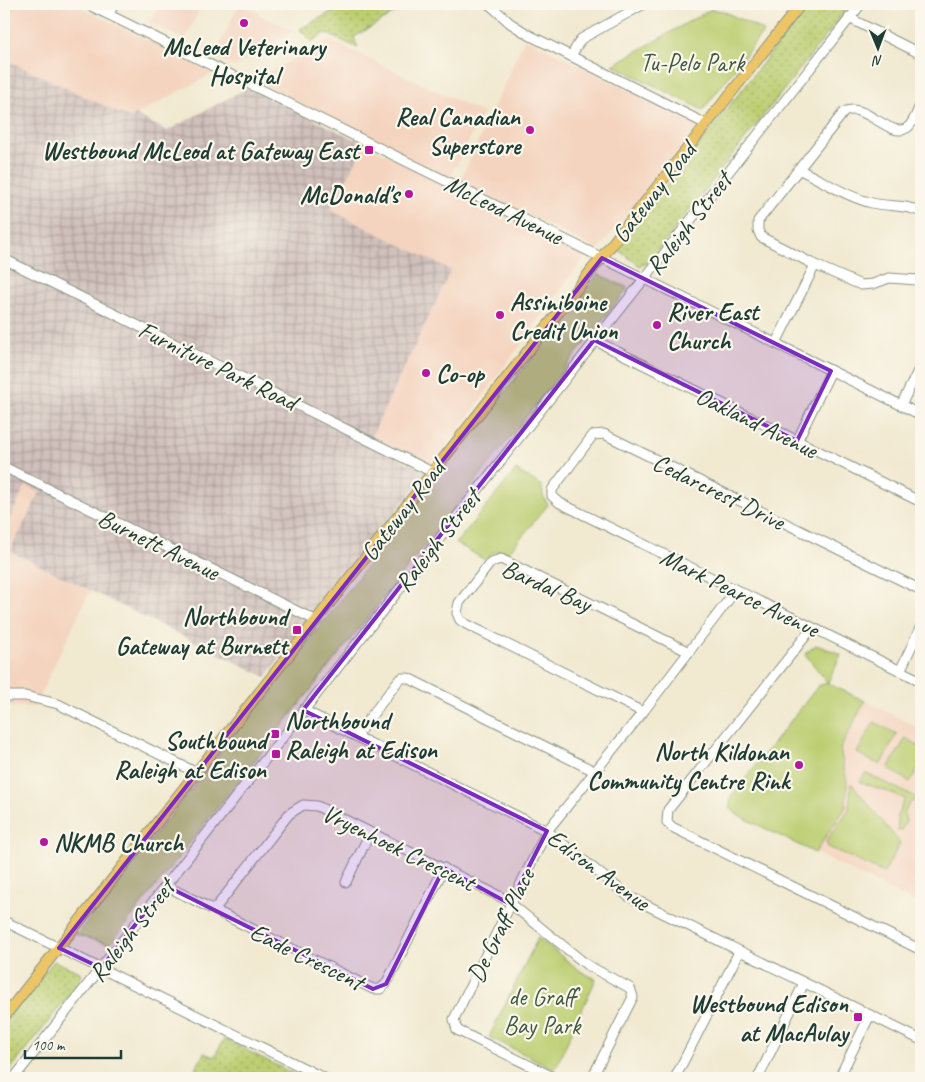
<svg xmlns="http://www.w3.org/2000/svg" width="925" height="1082" viewBox="0 0 925 1082" font-family="Caveat,sans-serif">
<defs>
<pattern id="industrial-grid" width="8" height="8" patternUnits="userSpaceOnUse" patternTransform="scale(1.25)"><rect width="8" height="8" fill="#d0c0bb"/><path d="M0 4h8M4 0v8" fill="none" stroke="#a89d99"/></pattern>
<pattern id="grass-dots" width="8" height="8" patternUnits="userSpaceOnUse" patternTransform="scale(1.25)"><rect width="8" height="8" fill="#bcce71"/><path d="M2 2h.1M6 6h.1" fill="none" stroke="#98a85e" stroke-width="1.8" stroke-linecap="round"/></pattern>
</defs>
<rect width="100%" height="100%" fill="#fbf7ec"/>
<filter id="ink" filterUnits="userSpaceOnUse"><feTurbulence type="fractalNoise" baseFrequency=".02" numOctaves="2"/><feDisplacementMap in="SourceGraphic" scale="10" xChannelSelector="R" yChannelSelector="G"/><feConvolveMatrix kernelMatrix="1 2 1 2 8 2 1 2 1" color-interpolation-filters="sRGB"/></filter>
<filter id="wash" filterUnits="userSpaceOnUse"><feTurbulence type="fractalNoise" baseFrequency=".0096" numOctaves="4" result="noise"/><feDisplacementMap in="SourceGraphic" scale="20" xChannelSelector="R" yChannelSelector="G"/><feGaussianBlur stdDeviation="1.12" result="paint"/><feColorMatrix in="noise" values="0 0 0 0 0 0 0 0 0 0 0 0 0 0 0 0 0 1.4 0 .05"/><feComposite in="paint" operator="in"/></filter>
<g filter="url(#wash)">
<rect width="100%" height="100%" fill="#f1e9d0"/>
<g fill="#f4d4bf">
<polygon points="4,4 74,4 214,73 130,118 4,60"/>
<polygon points="160,4 202,4 185,40 150,23"/>
<polygon points="239,4 293,31 234,67 214,57"/>
<polygon points="525,38 699,126 598,250 460,181"/>
<polygon points="329,40 483,113 450,177 252,81"/>
<polygon points="365,144 587,253 432,467 371,436 330,210"/>
<polygon points="26,484 40,492 10,551 90,591 34,707 4,707 4,530"/>
<polygon points="865,701 921,729 921,905 815,853 846,807 847,782 840,749"/>
</g>
<polygon fill="url(#industrial-grid)" points="4,59 130,118 136,115 167,131 247,88 365,144 330,210 451,270 368,443 427,472 266,677 10,551 40,492 26,485 4,530"/>
<g fill="url(#grass-dots)" stroke="#6e8652">
<polygon points="346,4 410,4 354,37 358,48 325,33 311,42 300,29"/>
<polygon points="809,4 851,4 648,263 640,266 617,249"/>
<polygon points="54,961 80,972 81,980 4,1078 4,1024"/>
<polygon points="224,1039 298,1076 297,1078 191,1078 204,1053 214,1057"/>
</g>
<g fill="#bcce71" stroke="#6e8652">
<polygon points="711,9 723,11 764,31 703,110 613,65"/>
<polygon points="598,274 628,288 110,944 76,935"/>
<path d="M516 470 542 486 543 496 548 505 508 553C498 549 491 552 485 560L456 543Z"/>
<polygon points="816,645 841,654 828,683 805,654"/>
<polygon points="827,683 865,701 840,749 847,782 846,807 815,853 736,814 730,807 731,797 818,686"/>
<polygon points="874,722 897,734 880,765 857,753"/>
<polygon points="906,738 921,747 921,764 910,782 888,768"/>
<path d="M865 773 919 799 918 803 911 801 904 813 906 821 901 831 898 830 897 816 905 799C890 792 877 788 860 782Z"/>
<polygon points="851,783 900,843 884,873 828,847 826,842 849,809"/>
<polygon points="538,938 582,972 596,979 555,1069 489,1037"/>
</g>
</g>
<g filter="url(#ink)">
<g fill="none" stroke-linecap="round" stroke-linejoin="round">
<defs>
<g id="minor">
<polyline points="87,4 921,415"/>
<polyline points="489,4 510,23 529,35 706,124"/>
<polyline points="109,14 114,4"/>
<polyline points="849,18 921,54"/>
<polyline points="571,56 581,39 644,4"/>
<path d="M798 169C822 180 847 197 872 203 889 207 905 204 921 212"/>
<polyline points="4,259 432,472"/>
<path d="M815 265 761 237 758 230V221L844 112C864 101 890 139 907 128 914 123 918 110 921 103"/>
<polyline points="594,340 921,502"/>
<polyline points="776,343 815,265 861,285 873,284 889,278 917,280 921,277"/>
<polyline points="901,405 918,371"/>
<polyline points="797,441 831,371"/>
<polyline points="4,467 315,620"/>
<polyline points="921,590 604,434 593,435 552,490 552,496 560,503 921,681"/>
<polyline points="812,628 668,810 667,822 672,827 921,950"/>
<polyline points="900,671 921,626"/>
<polyline points="4,696 25,696 58,704 195,772"/>
<polyline points="303,710 547,831 628,896 921,1040"/>
<polyline points="643,712 466,624 460,620 457,613 459,603 491,562 501,559 689,652"/>
<polyline points="356,736 398,681 402,678 408,678 596,772"/>
<polyline points="346,882 370,833"/>
<polyline points="166,886 373,989 380,989 386,984 444,868"/>
<polyline points="214,910 289,814 303,805 317,806 505,899 587,965 630,988 633,997 592,1078"/>
<polyline points="4,921 324,1078"/>
<polyline points="14,1078 861,4"/>
<polyline points="555,1078 457,1030 454,1019 547,831 643,712 736,590"/>
<polyline points="675,1078 739,952"/>
<polyline points="758,1078 804,983"/>
<polyline points="839,1078 870,1015"/>
</g>
<polyline id="major" points="4,1017 801,4"/>
</defs>
<use href="#minor" stroke="#889382" stroke-width="11"/>
<use href="#major" stroke="#889382" stroke-width="12"/>
<use href="#minor" stroke="#fff" stroke-width="9"/>
<use href="#major" stroke="#ecc569" stroke-width="10"/>
</g>
</g>
<path fill="#7b2cbf" fill-opacity="0.2" stroke="#7b2cbf" stroke-width="4" stroke-linejoin="round" d="M602 258 831 371 797 441 594 340 303 710 547 831 510 904 444 868 386 984 373 989 166 886 101 968 59 948Z"/>
<g fill="#b5179e" stroke="#fbf7ec" stroke-width="2">
<circle cx="244" cy="23" r="5"/>
<circle cx="530" cy="130" r="5"/>
<rect x="364" y="145" width="10" height="10" rx="2.5"/>
<circle cx="409" cy="194" r="5"/>
<circle cx="500" cy="315" r="5"/>
<circle cx="657" cy="325" r="5"/>
<circle cx="426" cy="373" r="5"/>
<rect x="292" y="625" width="10" height="10" rx="2.5"/>
<rect x="270" y="729" width="10" height="10" rx="2.5"/>
<rect x="271" y="749" width="10" height="10" rx="2.5"/>
<circle cx="799" cy="765" r="5"/>
<circle cx="44" cy="842" r="5"/>
<rect x="853" y="1012" width="10" height="10" rx="2.5"/>
</g>
<g text-anchor="middle" stroke-width="4.5" stroke-linejoin="round" paint-order="stroke">
<g font-size="25" font-weight="bold" fill="#1f3d34" stroke="#fbf7ec" text-anchor="end">
<text x="244" y="55" text-anchor="middle">McLeod Veterinary<tspan x="244" dy="29">Hospital</tspan></text>
<text x="520" y="125">Real Canadian<tspan x="520" dy="29">Superstore</tspan></text>
<text x="359" y="159">Westbound McLeod at Gateway East</text>
<text x="399" y="203">McDonald's</text>
<text x="510" y="310" text-anchor="start">Assiniboine<tspan x="510" dy="29">Credit Union</tspan></text>
<text x="667" y="320" text-anchor="start">River East<tspan x="667" dy="29">Church</tspan></text>
<text x="436" y="382" text-anchor="start">Co-op</text>
<text x="287" y="625">Northbound<tspan x="287" dy="29">Gateway at Burnett</tspan></text>
<text x="285" y="729" text-anchor="start">Northbound<tspan x="285" dy="29">Raleigh at Edison</tspan></text>
<text x="266" y="749">Southbound<tspan x="266" dy="29">Raleigh at Edison</tspan></text>
<text x="789" y="760">North Kildonan<tspan x="789" dy="29">Community Centre Rink</tspan></text>
<text x="54" y="851" text-anchor="start">NKMB Church</text>
<text x="848" y="1012">Westbound Edison<tspan x="848" dy="29">at MacAulay</tspan></text>
</g>
<g font-size="25" fill="#3e5a40" stroke="#fbf7ec">
<text x="692" y="71">Tu-Pelo Park</text>
<text x="542" y="1005">de Graff<tspan x="542" dy="29">Bay Park</tspan></text>
</g>
<g font-size="25" fill="#1f3d34" stroke="#fbf7ec">
<text transform="translate(653 192) rotate(-52)" y="9">Gateway Road</text>
<text transform="translate(504 209) rotate(26)" y="9">McLeod Avenue</text>
<text transform="translate(688 223) rotate(-52)" y="9">Raleigh Street</text>
<text transform="translate(218 365) rotate(26)" y="9">Furniture Park Road</text>
<text transform="translate(757 422) rotate(26)" y="9">Oakland Avenue</text>
<text transform="translate(719 491) rotate(26)" y="9">Cedarcrest Drive</text>
<text transform="translate(402 510) rotate(-52)" y="9">Gateway Road</text>
<text transform="translate(437 540) rotate(-52)" y="9">Raleigh Street</text>
<text transform="translate(159 544) rotate(26)" y="9">Burnett Avenue</text>
<text transform="translate(547 585) rotate(24)" y="9">Bardal Bay</text>
<text transform="translate(740 592) rotate(26)" y="9">Mark Pearce Avenue</text>
<text transform="translate(399 847) rotate(26)" y="9">Vryenhoek Crescent</text>
<text transform="translate(599 869) rotate(36)" y="9">Edison Avenue</text>
<text transform="translate(500 925) rotate(-64)" y="9">De Graff Place</text>
<text transform="translate(131 930) rotate(-52)" y="9">Raleigh Street</text>
<text transform="translate(307 956) rotate(26)" y="9">Eade Crescent</text>
</g>
</g>
<rect width="925" height="1082" fill="none" stroke="#fbf7ec" stroke-width="20"/>
<g transform="translate(878 48) rotate(179)" stroke="#fbf7ec" stroke-width="4" paint-order="stroke">
<path d="M0-4L9 19L0 12L-9 19Z" fill="#1f3d34"/>
<text y="-8" font-size="14" font-weight="bold" text-anchor="middle" fill="#1f3d34">N</text>
</g>
<path d="M25 1050v8h96v-8" fill="none" stroke="#1f3d34" stroke-width="2.5"/>
<text x="32" y="1050" font-size="15" fill="#1f3d34" stroke="#fbf7ec" stroke-width="4" paint-order="stroke">100 m</text>
</svg>
